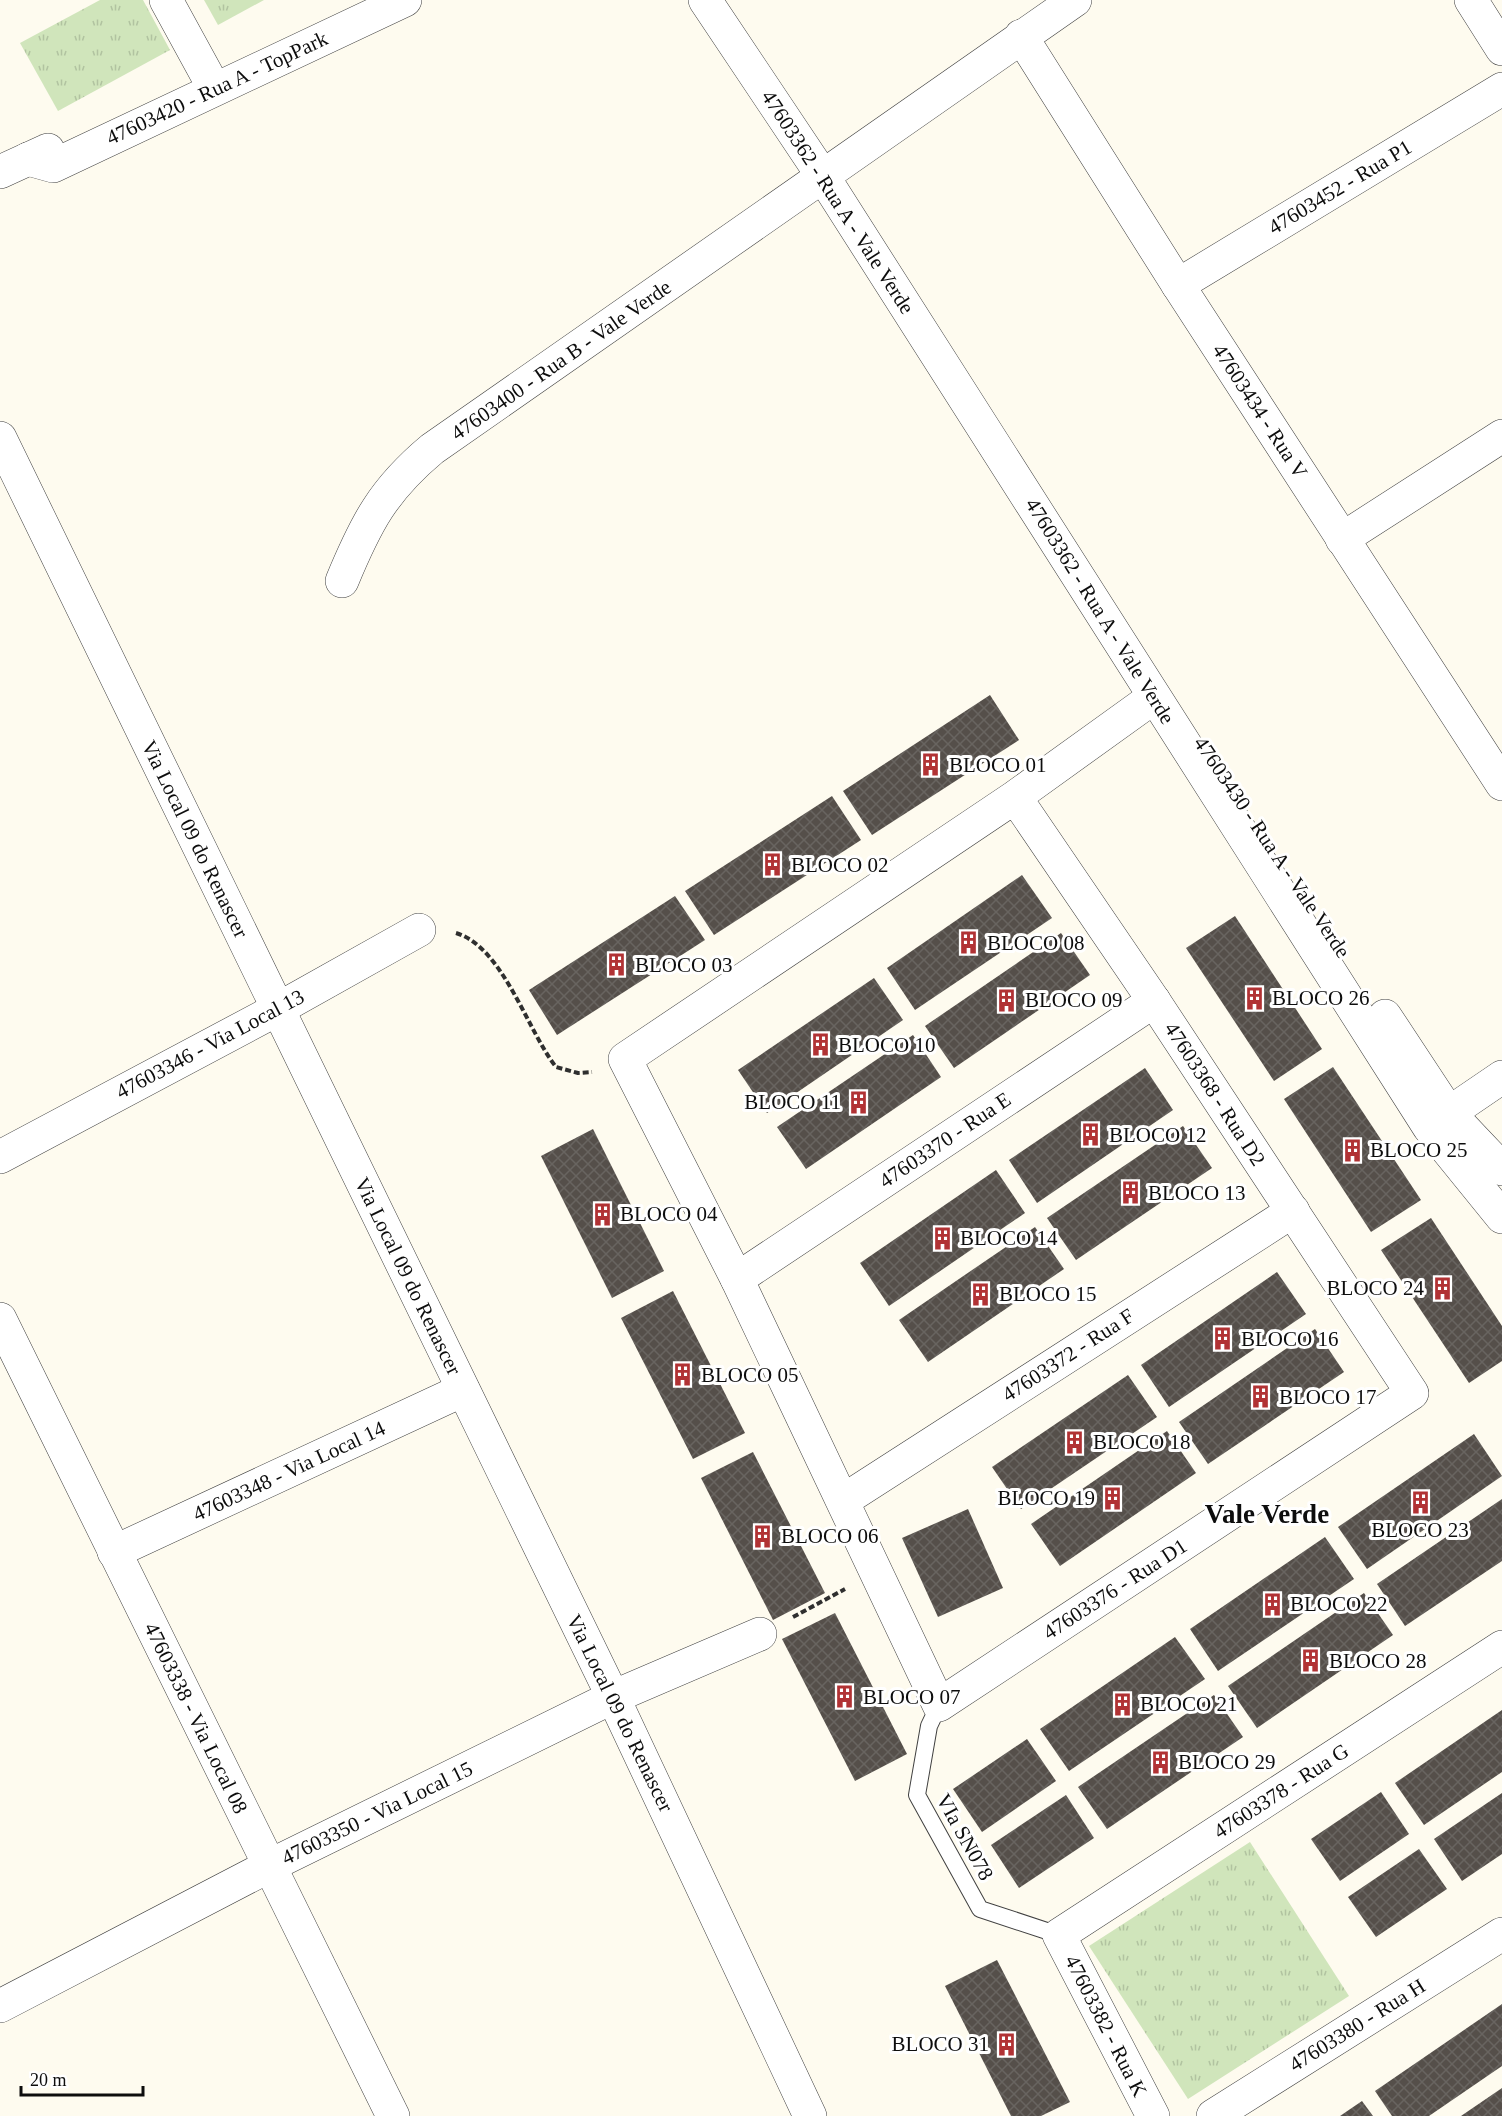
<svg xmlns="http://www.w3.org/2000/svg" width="1502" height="2116" viewBox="0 0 1502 2116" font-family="'Times New Roman',serif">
<defs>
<pattern id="park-tufts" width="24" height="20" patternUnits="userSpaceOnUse" patternTransform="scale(1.5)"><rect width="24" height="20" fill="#d0e5bb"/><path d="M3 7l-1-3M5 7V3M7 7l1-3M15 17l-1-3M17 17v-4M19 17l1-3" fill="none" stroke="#b1c3a0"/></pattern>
<pattern id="building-cross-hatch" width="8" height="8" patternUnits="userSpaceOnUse" patternTransform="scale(1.5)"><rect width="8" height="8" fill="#554f4a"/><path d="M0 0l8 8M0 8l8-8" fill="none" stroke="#686460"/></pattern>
</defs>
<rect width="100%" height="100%" fill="#fefbef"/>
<g fill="url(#park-tufts)">
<polygon points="100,0 143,0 170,50 58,111 20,43"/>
<polygon points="204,0 264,0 218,25"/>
<polygon points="1250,1842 1349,1996 1188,2099 1089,1946"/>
</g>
<g fill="url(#building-cross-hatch)">
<polygon points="990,695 1019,740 872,835 843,791"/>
<polygon points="832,796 861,840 714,935 685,891"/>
<polygon points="1022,875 1052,918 915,1010 887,968"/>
<polygon points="675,896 705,940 557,1035 529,990"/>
<polygon points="1235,916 1322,1049 1274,1081 1186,948"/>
<polygon points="1061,933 1090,975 954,1068 925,1026"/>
<polygon points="874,978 903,1020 767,1113 738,1070"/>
<polygon points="913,1035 941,1077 806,1169 777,1127"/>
<polygon points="1333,1067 1421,1200 1371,1232 1284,1099"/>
<polygon points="1145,1068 1173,1110 1037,1203 1009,1160"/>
<polygon points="1183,1126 1212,1168 1076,1260 1047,1218"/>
<polygon points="593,1129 664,1271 612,1298 541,1156"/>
<polygon points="996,1170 1025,1213 889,1306 860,1263"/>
<polygon points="1431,1218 1502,1326 1502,1361 1469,1383 1381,1250"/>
<polygon points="1035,1227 1064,1269 928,1362 899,1320"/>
<polygon points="1277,1272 1306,1314 1169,1407 1141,1365"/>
<polygon points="673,1291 745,1433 693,1459 621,1318"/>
<polygon points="1315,1329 1344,1372 1208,1464 1179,1422"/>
<polygon points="1128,1375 1157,1417 1021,1509 992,1467"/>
<polygon points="1167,1431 1196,1473 1060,1566 1031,1524"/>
<polygon points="1474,1434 1502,1476 1367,1569 1338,1527"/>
<polygon points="753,1452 825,1593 773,1620 701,1478"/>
<polygon points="1502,1499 1502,1561 1405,1626 1377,1584"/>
<polygon points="968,1509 1003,1588 938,1617 902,1538"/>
<polygon points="1325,1537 1354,1579 1218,1671 1190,1629"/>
<polygon points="1364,1593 1393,1635 1257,1728 1228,1686"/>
<polygon points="835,1613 907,1754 855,1781 782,1639"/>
<polygon points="1175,1637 1205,1679 1069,1771 1040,1729"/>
<polygon points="1214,1695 1243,1737 1107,1829 1078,1787"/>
<polygon points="1502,1710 1502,1772 1424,1825 1395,1783"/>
<polygon points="1027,1739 1056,1781 982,1832 953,1789"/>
<polygon points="1381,1792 1409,1834 1340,1881 1311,1839"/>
<polygon points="1502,1793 1502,1854 1462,1881 1434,1839"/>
<polygon points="1066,1795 1094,1838 1019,1888 991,1845"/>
<polygon points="1419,1849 1447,1889 1376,1937 1348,1897"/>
<polygon points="997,1960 1070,2102 1041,2116 1011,2116 945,1986"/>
<polygon points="1502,2004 1502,2066 1429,2116 1392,2116 1375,2091"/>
<polygon points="1502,2088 1502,2116 1461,2116"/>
<polygon points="1362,2101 1373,2116 1340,2116"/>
</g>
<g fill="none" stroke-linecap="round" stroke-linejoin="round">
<defs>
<polyline id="service" points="939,1705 929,1726 917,1795 980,1909 1059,1935"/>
<g id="minor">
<polyline points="166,0 207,75"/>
<polyline points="705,0 824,178 1429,1127 1502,1217"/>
<polyline points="1471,0 1502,49"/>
<polyline points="1021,36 1178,285 1502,784"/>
<polyline points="28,159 53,166 405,0"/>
<polyline points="0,172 48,150"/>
<polyline points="1178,285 1502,89"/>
<polyline points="0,438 613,1697 810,2116"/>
<polyline points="1342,539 1502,436"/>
<path d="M342 581C366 523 383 490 432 449L1075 0"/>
<polyline points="1015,797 1154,1001 1412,1393 939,1705 737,1279 625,1059 1015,797 1154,697"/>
<polyline points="1385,1016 1449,1113 1502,1169"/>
<polyline points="1430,1126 1502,1077"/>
<polyline points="0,1157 278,1009 419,930"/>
<polyline points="737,1279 1154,1001"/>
<polyline points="0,1319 393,2116"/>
<polyline points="844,1500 1293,1211"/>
<polyline points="114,1552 463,1390"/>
<polyline points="0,2006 269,1866 613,1697 760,1634"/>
<polyline points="1153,2116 1059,1935 1502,1647"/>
<polyline points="1213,2116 1502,1934"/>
</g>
</defs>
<use href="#service" stroke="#404040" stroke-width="18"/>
<use href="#minor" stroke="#404040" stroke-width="34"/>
<g stroke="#2f2f2f" stroke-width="4" stroke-dasharray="6 3" stroke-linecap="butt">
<path d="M456 933C503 947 527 1030 556 1067L578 1073 592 1072"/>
<polyline points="793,1617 845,1589"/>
</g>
<use href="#service" stroke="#fff" stroke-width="16"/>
<use href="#minor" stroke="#fff" stroke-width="33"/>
</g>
<defs>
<symbol id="building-bare" viewBox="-9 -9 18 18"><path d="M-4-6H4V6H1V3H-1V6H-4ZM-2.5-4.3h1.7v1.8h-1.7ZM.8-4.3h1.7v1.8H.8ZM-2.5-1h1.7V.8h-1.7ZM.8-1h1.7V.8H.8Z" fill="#b13234" stroke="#fff" stroke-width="2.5" paint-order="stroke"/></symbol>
</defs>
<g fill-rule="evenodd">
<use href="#building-bare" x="914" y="748" width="33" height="33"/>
<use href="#building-bare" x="756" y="848" width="33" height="33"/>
<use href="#building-bare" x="952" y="926" width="33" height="33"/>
<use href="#building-bare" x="600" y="948" width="33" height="33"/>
<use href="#building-bare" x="1238" y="982" width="33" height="33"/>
<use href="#building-bare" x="990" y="984" width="33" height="33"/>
<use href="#building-bare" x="804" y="1028" width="33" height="33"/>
<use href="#building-bare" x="842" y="1086" width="33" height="33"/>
<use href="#building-bare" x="1074" y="1118" width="33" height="33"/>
<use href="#building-bare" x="1336" y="1134" width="33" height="33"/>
<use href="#building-bare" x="1114" y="1176" width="33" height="33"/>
<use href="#building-bare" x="586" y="1198" width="33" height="33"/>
<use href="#building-bare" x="926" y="1222" width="33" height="33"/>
<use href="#building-bare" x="1426" y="1272" width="33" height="33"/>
<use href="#building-bare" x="964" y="1278" width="33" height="33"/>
<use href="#building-bare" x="1206" y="1322" width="33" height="33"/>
<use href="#building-bare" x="666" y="1358" width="33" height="33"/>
<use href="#building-bare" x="1244" y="1380" width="33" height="33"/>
<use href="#building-bare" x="1058" y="1426" width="33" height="33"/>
<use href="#building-bare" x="1096" y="1482" width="33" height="33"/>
<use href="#building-bare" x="1404" y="1486" width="33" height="33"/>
<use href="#building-bare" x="746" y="1520" width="33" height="33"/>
<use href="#building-bare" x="1256" y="1588" width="33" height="33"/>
<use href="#building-bare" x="1294" y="1644" width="33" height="33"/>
<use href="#building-bare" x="828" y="1680" width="33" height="33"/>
<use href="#building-bare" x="1106" y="1688" width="33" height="33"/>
<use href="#building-bare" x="1144" y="1746" width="33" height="33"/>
<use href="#building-bare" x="990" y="2028" width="33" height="33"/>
</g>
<g text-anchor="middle" stroke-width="6" stroke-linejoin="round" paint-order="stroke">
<g font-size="21" fill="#0d0d0d" stroke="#fff">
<text transform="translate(217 88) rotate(-25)" y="7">47603420 - Rua A - TopPark</text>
<text transform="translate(1340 187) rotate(-31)" y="7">47603452 - Rua P1</text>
<text transform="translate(838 202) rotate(57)" y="7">47603362 - Rua A - Vale Verde</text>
<text transform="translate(561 360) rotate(-35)" y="7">47603400 - Rua B - Vale Verde</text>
<text transform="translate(1260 411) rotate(57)" y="7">47603434 - Rua V</text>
<text transform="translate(1100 611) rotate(58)" y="7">47603362 - Rua A - Vale Verde</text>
<text transform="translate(195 839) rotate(64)" y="7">Via Local 09 do Renascer</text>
<text transform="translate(1272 847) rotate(56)" y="7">47603430 - Rua A - Vale Verde</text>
<text transform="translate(210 1044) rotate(-28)" y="7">47603346 - Via Local 13</text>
<text transform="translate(1215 1094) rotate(57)" y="7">47603368 - Rua D2</text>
<text transform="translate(945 1140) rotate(-34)" y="7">47603370 - Rua E</text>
<text transform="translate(408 1276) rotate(64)" y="7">Via Local 09 do Renascer</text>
<text transform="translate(1068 1355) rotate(-33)" y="7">47603372 - Rua F</text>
<text transform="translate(289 1471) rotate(-25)" y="7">47603348 - Via Local 14</text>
<text transform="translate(1115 1589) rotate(-33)" y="7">47603376 - Rua D1</text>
<text transform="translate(620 1713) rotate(64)" y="7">Via Local 09 do Renascer</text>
<text transform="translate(196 1718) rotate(64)" y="7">47603338 - Via Local 08</text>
<text transform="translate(1281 1791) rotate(-33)" y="7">47603378 - Rua G</text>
<text transform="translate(377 1813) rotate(-26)" y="7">47603350 - Via Local 15</text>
<text transform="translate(965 1837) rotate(61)" y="7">VIa SN078</text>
<text transform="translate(1357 2025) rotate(-32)" y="7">47603380 - Rua H</text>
<text transform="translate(1106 2026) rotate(63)" y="7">47603382 - Rua K</text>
</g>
<g font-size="21" fill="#0d0d0d" stroke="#fff" text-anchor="start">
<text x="949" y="772">BLOCO 01</text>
<text x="791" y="872">BLOCO 02</text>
<text x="987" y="950">BLOCO 08</text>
<text x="635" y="972">BLOCO 03</text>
<text x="1272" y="1005">BLOCO 26</text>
<text x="1025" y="1007">BLOCO 09</text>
<text x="838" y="1052">BLOCO 10</text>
<text x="841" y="1109" text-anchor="end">BLOCO 11</text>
<text x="1109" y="1142">BLOCO 12</text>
<text x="1370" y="1157">BLOCO 25</text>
<text x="1148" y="1200">BLOCO 13</text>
<text x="620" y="1221">BLOCO 04</text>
<text x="960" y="1245">BLOCO 14</text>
<text x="1424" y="1295" text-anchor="end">BLOCO 24</text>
<text x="999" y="1301">BLOCO 15</text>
<text x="1241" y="1346">BLOCO 16</text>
<text x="701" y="1382">BLOCO 05</text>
<text x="1279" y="1404">BLOCO 17</text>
<text x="1093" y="1449">BLOCO 18</text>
<text x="1095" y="1505" text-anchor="end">BLOCO 19</text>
<text x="1420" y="1537" text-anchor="middle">BLOCO 23</text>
<text x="781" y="1543">BLOCO 06</text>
<text x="1290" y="1611">BLOCO 22</text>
<text x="1329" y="1668">BLOCO 28</text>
<text x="863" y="1704">BLOCO 07</text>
<text x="1140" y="1711">BLOCO 21</text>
<text x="1178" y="1769">BLOCO 29</text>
<text x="989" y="2051" text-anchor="end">BLOCO 31</text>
</g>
<g font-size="27" font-weight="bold" fill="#0d0d0d" stroke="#fff">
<text x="1267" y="1523">Vale Verde</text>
</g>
</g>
<path d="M21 2086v9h122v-9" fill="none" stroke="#0d0d0d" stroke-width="3"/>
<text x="30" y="2086" font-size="18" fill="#0d0d0d" stroke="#ffffff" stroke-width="4.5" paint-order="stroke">20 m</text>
</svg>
